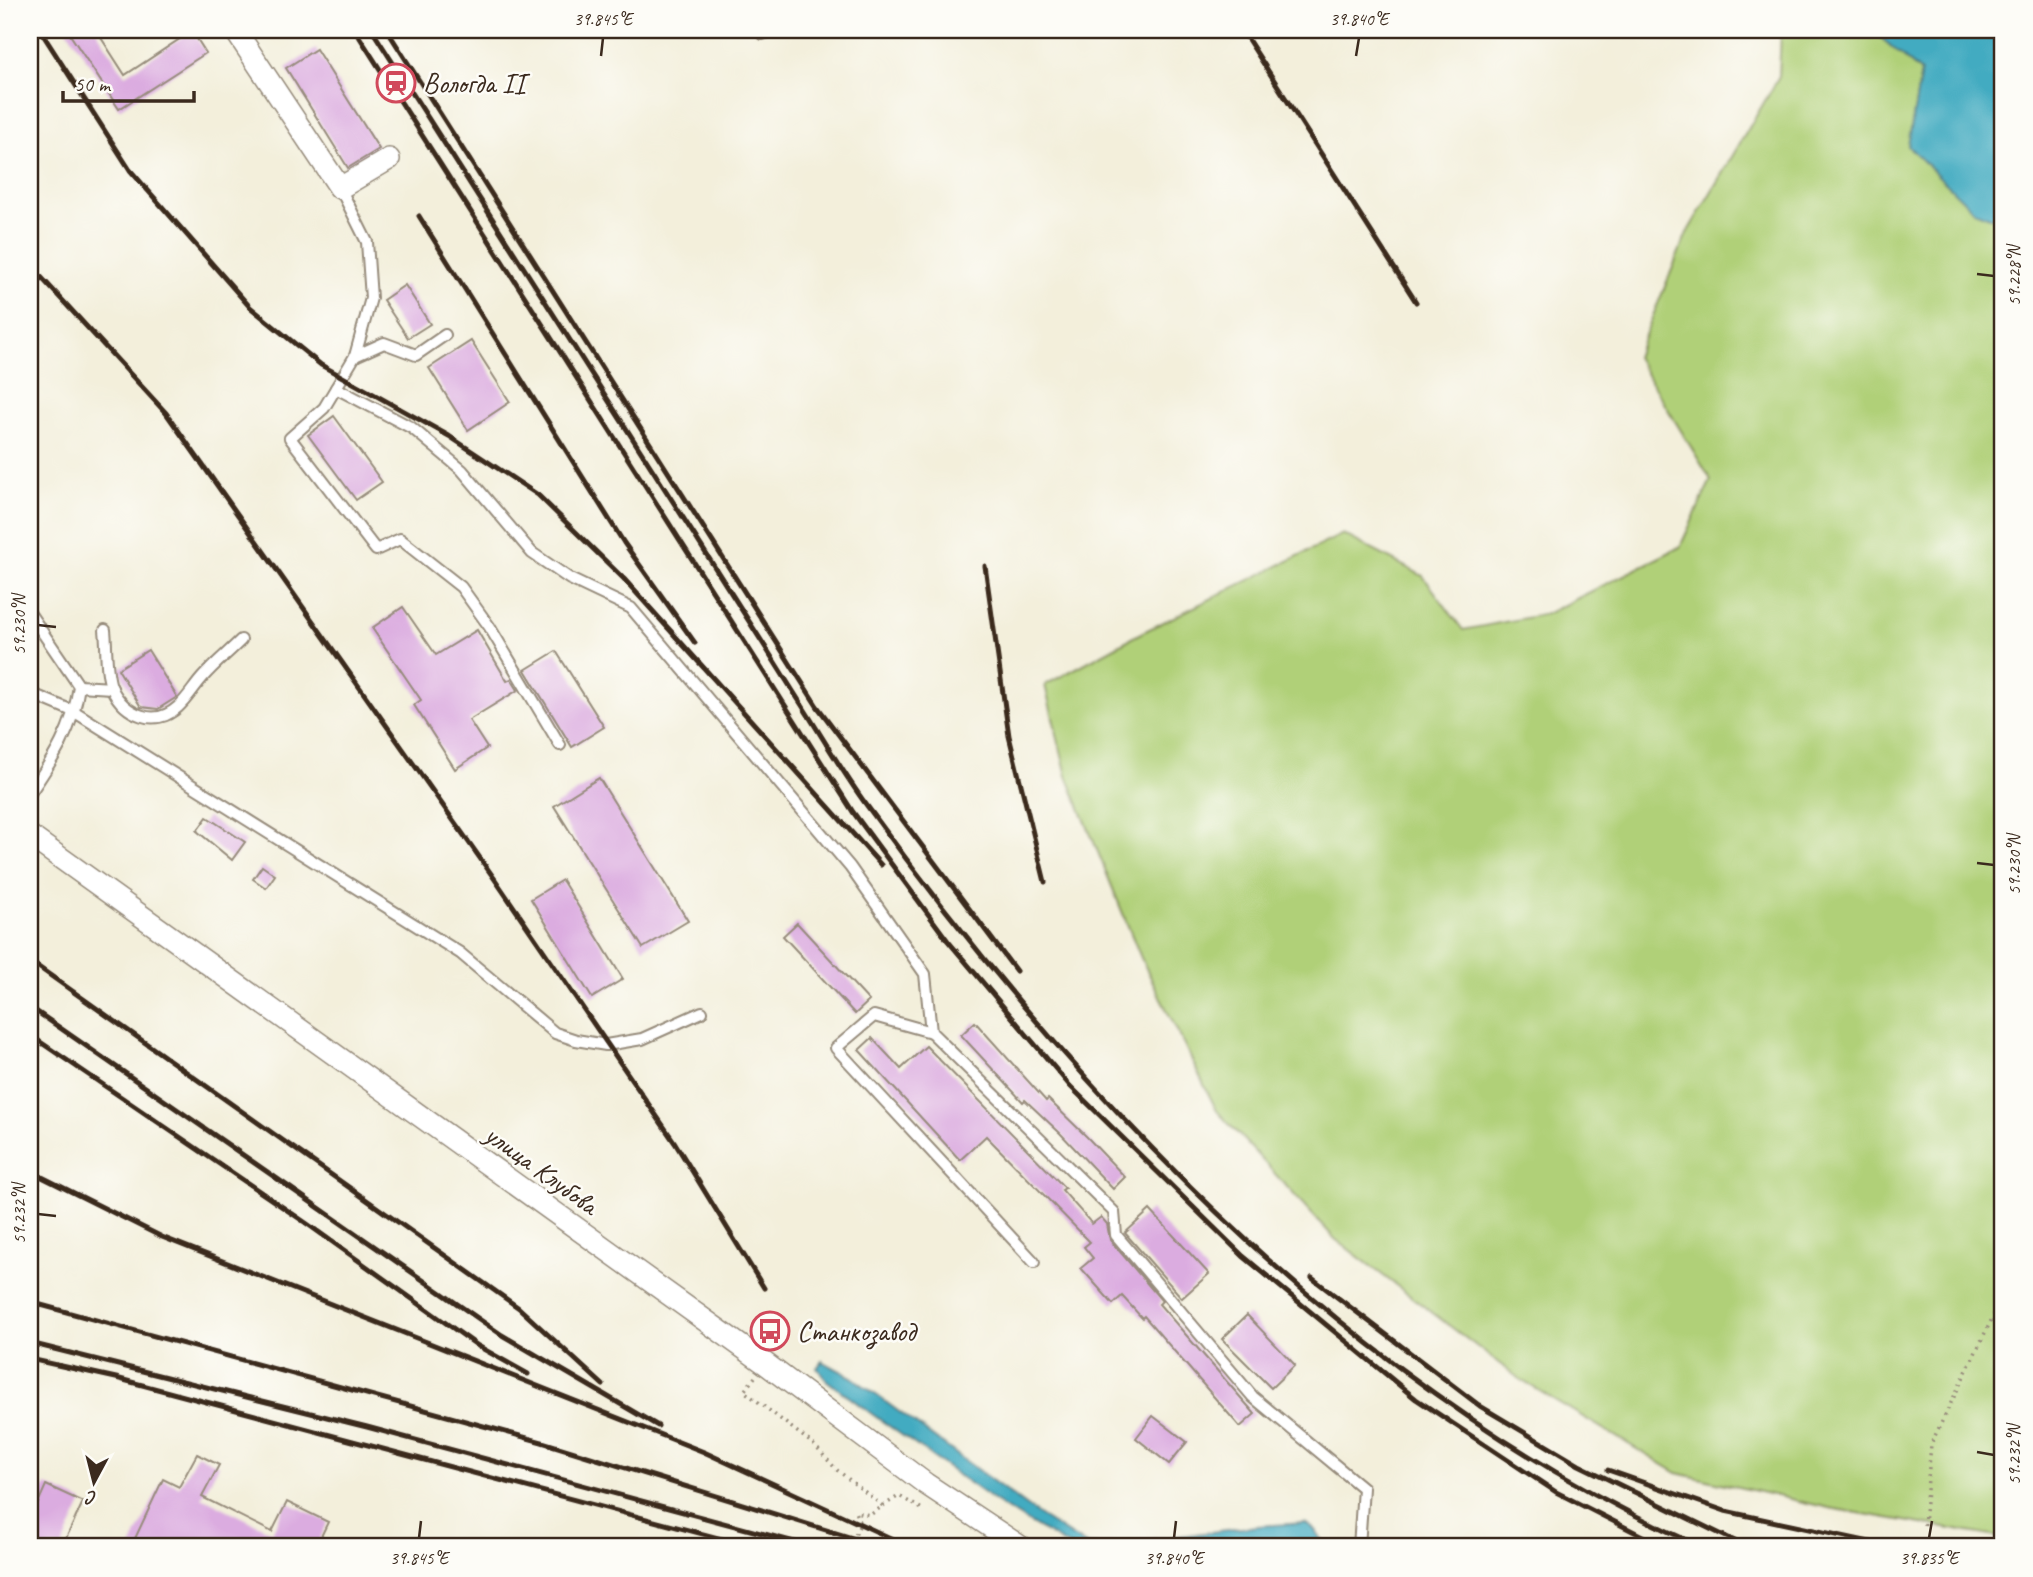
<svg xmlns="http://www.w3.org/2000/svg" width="2033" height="1577" viewBox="0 0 2033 1577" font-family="Caveat,sans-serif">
<rect width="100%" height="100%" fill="#fdfcf7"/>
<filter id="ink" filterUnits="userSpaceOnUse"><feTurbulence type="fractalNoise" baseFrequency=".0143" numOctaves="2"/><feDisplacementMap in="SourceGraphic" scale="14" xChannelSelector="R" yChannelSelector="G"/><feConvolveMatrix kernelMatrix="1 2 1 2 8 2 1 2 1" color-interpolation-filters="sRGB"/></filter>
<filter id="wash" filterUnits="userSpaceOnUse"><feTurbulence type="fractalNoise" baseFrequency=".00686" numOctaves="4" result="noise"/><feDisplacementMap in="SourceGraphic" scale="28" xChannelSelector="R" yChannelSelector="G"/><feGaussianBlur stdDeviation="1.57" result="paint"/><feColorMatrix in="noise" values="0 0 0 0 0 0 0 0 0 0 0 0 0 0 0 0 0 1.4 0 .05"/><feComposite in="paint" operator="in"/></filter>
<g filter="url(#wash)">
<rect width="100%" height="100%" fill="#f3efdb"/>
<polygon fill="#b0d078" stroke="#767d4b" stroke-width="2" points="1781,30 1872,30 1921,72 1908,146 1974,211 2003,222 2003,1538 1829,1508 1677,1473 1521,1380 1335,1239 1217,1111 1141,958 1067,776 1045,685 1137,635 1343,534 1423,576 1463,630 1546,614 1680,547 1711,480 1636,357 1687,233 1779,77"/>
<g fill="#42abc1" stroke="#3e6a70" stroke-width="2">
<polygon points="1872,30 2003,30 2003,222 1974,211 1908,146 1921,72"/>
<polygon points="822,1361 852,1377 1040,1516 1086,1545 1102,1546 1257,1526 1305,1523 1315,1530 1326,1547 1070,1547 1003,1507 872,1414 829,1382 817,1368"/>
</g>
<g id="blocks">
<g fill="#dbace0">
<polygon points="67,30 96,30 125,75 192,31 206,53 119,109"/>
<polygon points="316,49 379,149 348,168 286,68"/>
<polygon points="405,285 430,324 408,338 383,300"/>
<polygon points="471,341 510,402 468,430 429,368"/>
<polygon points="334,416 382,482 356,500 308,435"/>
<polygon points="403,607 436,655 477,630 507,681 511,679 518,690 469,720 487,748 455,769 414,705 421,700 372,628"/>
<polygon points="148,650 177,697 158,709 141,707 118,669"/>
<polygon points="556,651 604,727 572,747 525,670"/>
<polygon points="599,778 688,921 643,948 554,806"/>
<polygon points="207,817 245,842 232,860 197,831"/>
<polygon points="262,866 275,875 266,888 253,879"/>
<polygon points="562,880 623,979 592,998 531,899"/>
<polygon points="797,923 869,1001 855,1014 783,936"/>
<polygon points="975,1022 1046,1101 1048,1099 1087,1137 1125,1177 1113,1189 1060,1133 1025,1100 1023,1102 961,1035"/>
<polygon points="872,1038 901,1069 926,1046 1065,1188 1062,1190 1092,1224 1101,1217 1107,1224 1110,1240 1162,1301 1159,1304 1255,1414 1240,1427 1144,1316 1142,1318 1122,1296 1113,1304 1081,1268 1093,1258 1084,1247 1090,1242 986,1136 960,1160 859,1050"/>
<polygon points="1150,1210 1209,1274 1182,1298 1125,1233"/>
<polygon points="1247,1315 1295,1365 1271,1388 1222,1339"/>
<polygon points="1153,1416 1187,1442 1169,1464 1136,1438"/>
<polygon points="197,1454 219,1465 202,1497 272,1532 287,1502 328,1522 316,1547 131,1547 163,1479 179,1487"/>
<polygon points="46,1485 83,1502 62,1547 30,1547 30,1521"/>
</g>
</g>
</g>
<g filter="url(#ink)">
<use href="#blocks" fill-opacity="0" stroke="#978c7c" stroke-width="2"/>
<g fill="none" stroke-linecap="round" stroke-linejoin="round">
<defs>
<g id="lane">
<polyline points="759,30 762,34 775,30"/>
<polyline points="340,188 367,242 371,298 355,356 324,408 290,438 376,550 400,539 461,587 489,626 560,745"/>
<polyline points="355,356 384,343 416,355 445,335"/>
<polyline points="336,388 412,428 462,470 532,553 570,579 631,608 850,867 925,974 931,1032 1114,1212 1116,1235 1253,1397 1363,1488 1359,1547"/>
<path d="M30 614 79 686C73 729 54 758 30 793"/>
<path d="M105 630C107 647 105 673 112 689 125 715 155 728 178 707 187 699 194 687 202 678 214 664 228 653 241 640"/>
<polyline points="79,686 112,688"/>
<polyline points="30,693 75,712 460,953 555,1033 576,1040 606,1045 642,1039 702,1012"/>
<polyline points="931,1032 874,1016 836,1048 1034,1262"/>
</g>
<g id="street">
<polyline points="235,30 340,188 389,159"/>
<polyline points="30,836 766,1364 926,1484 1021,1547"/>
</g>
</defs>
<use href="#lane" stroke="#978c7c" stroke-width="14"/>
<use href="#street" stroke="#978c7c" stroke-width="24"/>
<g stroke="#978c7c" stroke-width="3.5" stroke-dasharray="2 5" stroke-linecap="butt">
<polyline points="755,1377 744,1391 813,1444 837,1470 883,1506 870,1515 855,1512 860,1524 850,1547"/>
<polyline points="883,1506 899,1496 922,1509"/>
<polyline points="1924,1525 1931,1444 2003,1296"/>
</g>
<use href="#lane" stroke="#fff" stroke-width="10"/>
<use href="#street" stroke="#fff" stroke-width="21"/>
<g stroke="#3b2a1e" stroke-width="5">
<polyline points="40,30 130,170 250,307 321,365 449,436 538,495 624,579 881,865"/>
<polyline points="355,30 853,812 948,941 1070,1086 1243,1256 1416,1399 1556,1492 1664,1547"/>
<path d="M372 30C473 189 575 348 677 508 717 571 758 635 798 699 820 733 841 770 865 803 1082 1103 1359 1396 1702 1547"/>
<polyline points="387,30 817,706 1016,971"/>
<polyline points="1242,30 1416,302"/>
<polyline points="419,216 624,543 695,643"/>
<polyline points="30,265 166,413 494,878 675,1143 764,1288"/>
<polyline points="985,566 1009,736 1045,882"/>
<polyline points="30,961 519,1308 603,1385"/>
<polyline points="30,1007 502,1335 658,1426"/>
<polyline points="30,1035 306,1223 478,1346 528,1374"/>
<polyline points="30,1171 162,1237 704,1452 910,1547"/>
<polyline points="1312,1278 1480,1406 1579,1465 1747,1547"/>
<polyline points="30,1302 542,1442 881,1547"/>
<polyline points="30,1343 367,1427 813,1547"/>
<polyline points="30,1359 116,1378 752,1547"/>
<polyline points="1608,1470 1725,1511 1893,1547"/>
</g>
</g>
</g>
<path fill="none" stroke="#3b2a1e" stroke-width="2.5" d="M601 56 603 38M1356 56 1359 38M1977 274 1994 276M38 625 56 627M1977 863 1994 865M38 1214 56 1216M1977 1452 1994 1455M419 1538 421 1521M1174 1538 1176 1521M1929 1538 1932 1521"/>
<defs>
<symbol id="station-ring" viewBox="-11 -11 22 22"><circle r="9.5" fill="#fdfcf7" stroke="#d1495b" stroke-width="1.5"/><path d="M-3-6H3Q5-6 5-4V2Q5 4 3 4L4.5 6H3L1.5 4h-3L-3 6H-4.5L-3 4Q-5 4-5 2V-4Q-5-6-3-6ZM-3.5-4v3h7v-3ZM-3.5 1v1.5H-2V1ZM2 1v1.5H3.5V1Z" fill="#d1495b"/></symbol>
<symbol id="bus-ring" viewBox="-11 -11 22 22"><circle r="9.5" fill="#fdfcf7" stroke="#d1495b" stroke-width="1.5"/><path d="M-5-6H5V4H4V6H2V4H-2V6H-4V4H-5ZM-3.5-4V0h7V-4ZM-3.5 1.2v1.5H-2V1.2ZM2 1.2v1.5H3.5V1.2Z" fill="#d1495b"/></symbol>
</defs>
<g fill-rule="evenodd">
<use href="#station-ring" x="374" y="61" width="44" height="44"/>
<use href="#bus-ring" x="748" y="1309" width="44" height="44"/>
</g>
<g text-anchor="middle" stroke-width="5" stroke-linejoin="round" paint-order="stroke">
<g font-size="28" fill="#3b2a1e" stroke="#fdfcf7" text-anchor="start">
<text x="423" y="93">Вологда II</text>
<text x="797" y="1341">Станкозавод</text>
</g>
<g font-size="28" fill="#3b2a1e" stroke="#fdfcf7">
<text transform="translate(542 1169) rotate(36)" y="10">улица Клубова</text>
</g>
</g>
<rect width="2033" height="1577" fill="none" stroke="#fdfcf7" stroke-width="77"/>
<g transform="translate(94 1482) rotate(187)" stroke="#fdfcf7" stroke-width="5" paint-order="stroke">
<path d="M0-5L12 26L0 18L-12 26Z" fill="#3b2a1e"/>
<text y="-10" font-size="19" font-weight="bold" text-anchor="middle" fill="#3b2a1e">С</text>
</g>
<path d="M63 91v10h131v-10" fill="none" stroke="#3b2a1e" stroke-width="3.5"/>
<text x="74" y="91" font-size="21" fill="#3b2a1e" stroke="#fdfcf7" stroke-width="5" paint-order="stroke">50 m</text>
<rect x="38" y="38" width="1956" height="1500" fill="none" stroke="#3b2a1e" stroke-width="2.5"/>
<g font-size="18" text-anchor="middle" fill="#3b2a1e">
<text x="603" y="25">39.845°E</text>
<text x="1359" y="25">39.840°E</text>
<text transform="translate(2014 276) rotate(-90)" y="6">59.228°N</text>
<text transform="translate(19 625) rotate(-90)" y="6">59.230°N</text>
<text transform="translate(2014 865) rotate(-90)" y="6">59.230°N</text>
<text transform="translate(19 1214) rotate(-90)" y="6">59.232°N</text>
<text transform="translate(2014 1455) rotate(-90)" y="6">59.232°N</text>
<text x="419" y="1564">39.845°E</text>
<text x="1174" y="1564">39.840°E</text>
<text x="1929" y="1564">39.835°E</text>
</g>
</svg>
